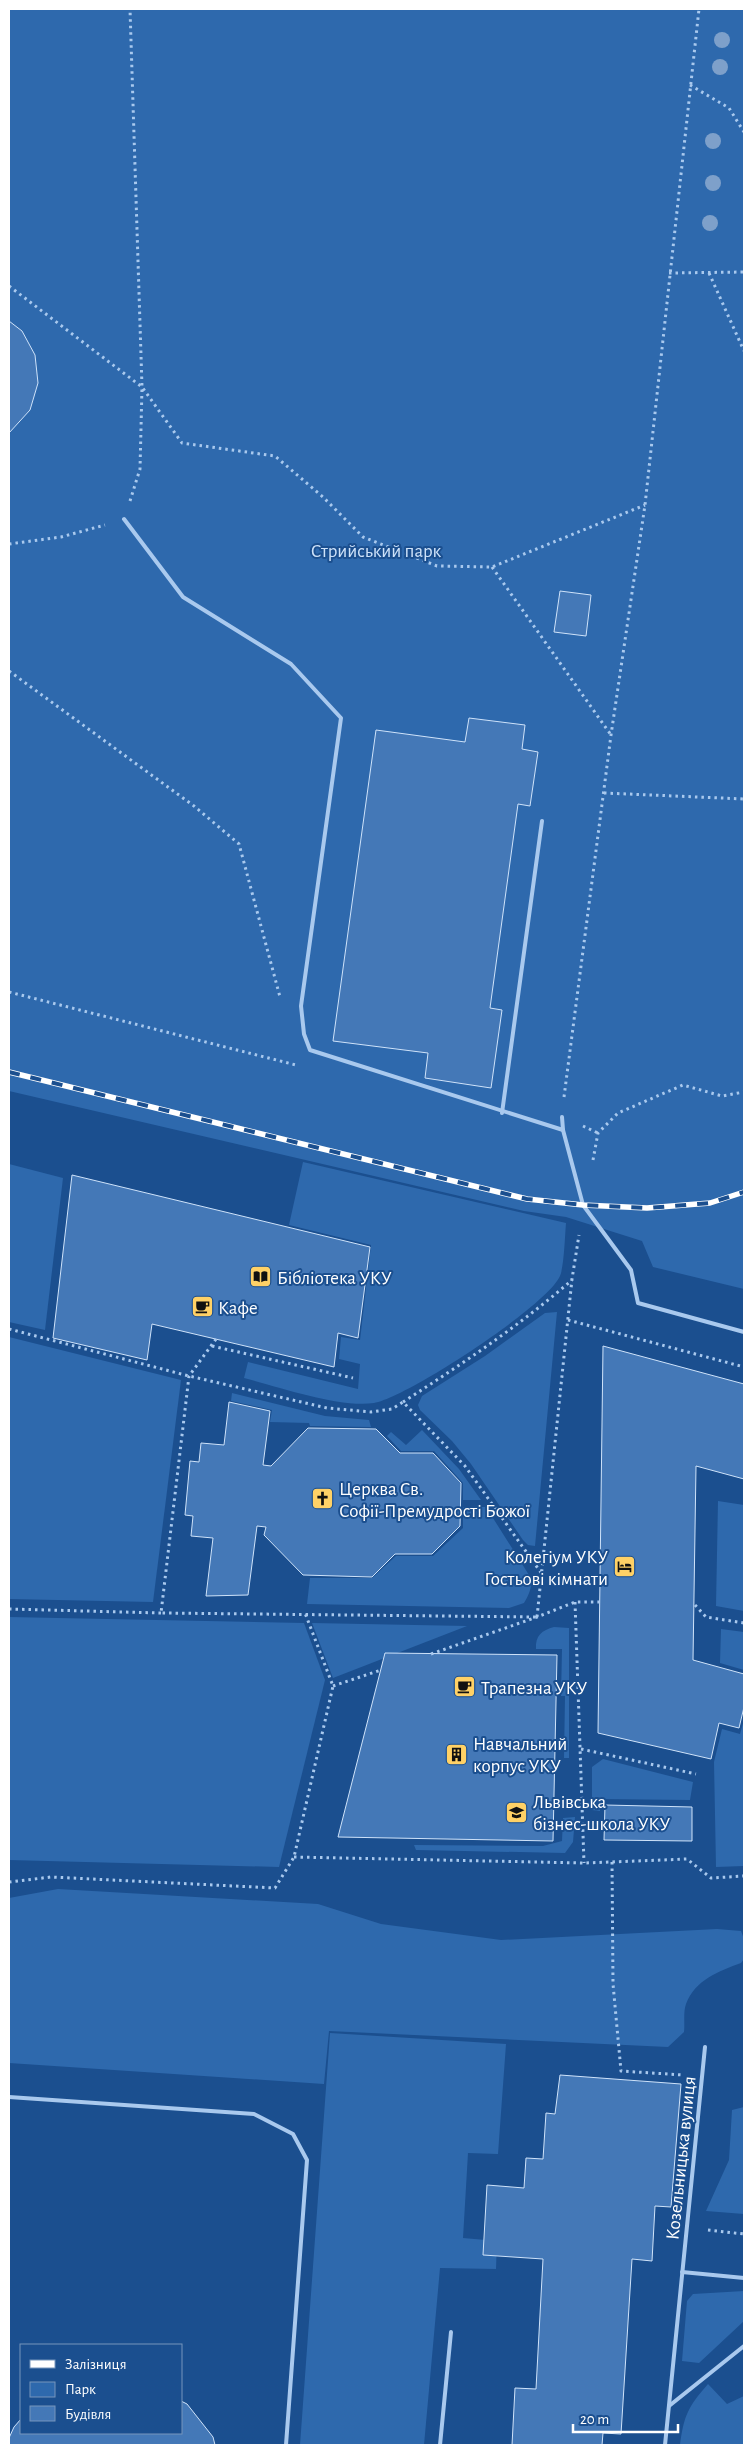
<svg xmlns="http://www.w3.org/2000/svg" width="753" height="2454" viewBox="0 0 753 2454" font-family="'Alegreya Sans',sans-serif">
<rect width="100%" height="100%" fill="#1b4f8f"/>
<g fill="#2e69ad">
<polygon points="9,9 744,9 744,1289 653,1267 642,1241 566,1217 524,1211 9,1091"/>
<path d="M303 1162 566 1223C565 1235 564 1267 560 1276 547 1306 406 1398 374 1403 339 1408 280 1387 244 1378L248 1362 358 1389 360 1364 339 1359 341 1337 360 1340 371 1245 289 1225Z"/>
<polygon points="9,1164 63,1178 45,1330 9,1322"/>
<polygon points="557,1312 535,1546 528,1545 523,1540 471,1464 452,1441 420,1410 418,1405 422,1396 485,1356 545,1313"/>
<polygon points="9,1337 181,1380 153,1602 9,1599"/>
<polygon points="232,1393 325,1416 369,1420 371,1427 310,1426 309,1423 270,1422 272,1410 231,1401"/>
<polygon points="422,1430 459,1469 481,1500 463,1500 463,1483 434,1451 401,1451 387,1436 391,1432 406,1445"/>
<polygon points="718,1501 744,1505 744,1611 716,1606"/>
<path d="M463 1507H486L529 1575C534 1584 529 1595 524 1603L509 1608 307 1604 310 1578H372L396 1556H433L463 1528Z"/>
<polygon points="9,1617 304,1623 325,1680 279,1867 9,1860"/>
<polygon points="312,1623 467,1626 333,1678"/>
<path d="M554 1627 569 1628V1758H564L565 1696H561L562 1649H536C535 1636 542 1630 554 1627Z"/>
<polygon points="721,1629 744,1632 744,1670 720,1663"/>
<polygon points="744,1720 744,1866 716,1867 714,1762 722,1729 740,1734"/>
<polygon points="603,1759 693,1782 690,1800 600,1799 600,1811 592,1810 592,1767"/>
<polygon points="575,1817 573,1842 565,1853 416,1850 414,1845 543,1846 562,1841 563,1818"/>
<path d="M58 1889 318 1904 381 1924 501 1940 717 1929 741 1931 744 1939V1959L741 1963C719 1971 695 1980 686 2004 683 2012 685 2023 684 2032L668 2047 329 2031 324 2084 9 2063V1898Z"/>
<polygon points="330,2033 506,2044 498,2154 468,2153 463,2238 497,2241 496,2269 440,2268 424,2445 300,2445"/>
<polygon points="744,2107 744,2214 706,2211 729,2160 732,2110"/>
<polygon points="744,2291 744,2321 699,2363 682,2361 687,2301 693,2294"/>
<path d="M708 2384 727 2404 744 2396V2445H680C684 2415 688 2407 708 2384Z"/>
</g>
<g fill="#4478b7" stroke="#cfe3fa">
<polygon points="9,321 22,331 35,355 38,383 30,410 9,433"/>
<polygon points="560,591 591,595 586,636 554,632"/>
<polygon points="469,718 525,725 522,749 538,752 530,806 518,804 490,1008 502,1010 491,1088 425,1078 428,1053 333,1041 376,730 465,742"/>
<polygon points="72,1175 370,1247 358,1338 338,1333 334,1367 152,1324 147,1360 53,1338"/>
<polygon points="603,1346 744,1384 744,1479 696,1466 693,1660 744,1674 744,1707 739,1728 719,1723 711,1759 598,1733"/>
<polygon points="229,1402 270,1411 263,1465 271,1466 308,1428 376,1429 400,1453 433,1453 461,1483 460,1526 432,1554 395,1554 372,1577 303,1575 264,1535 266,1527 257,1526 248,1595 206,1596 213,1538 191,1536 193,1516 185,1515 190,1461 199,1462 201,1443 224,1445"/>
<polygon points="385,1653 557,1655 553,1841 338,1837"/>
<polygon points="605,1805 692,1807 692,1841 604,1840"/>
<polygon points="560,2075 681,2084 671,2207 655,2206 652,2261 632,2259 621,2434 603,2433 602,2445 512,2445 515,2388 536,2389 543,2259 483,2255 487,2185 524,2188 526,2158 543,2159 546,2113 555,2114"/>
<polygon points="181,2401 187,2404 213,2437 215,2445 9,2445 9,2438 14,2427 21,2419 21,2433 181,2433"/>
</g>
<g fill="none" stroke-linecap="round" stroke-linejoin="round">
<g stroke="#a9c9ee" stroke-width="3" stroke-dasharray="2.5 4" stroke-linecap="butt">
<polyline points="690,85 729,108 744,132"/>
<polyline points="669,273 744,272"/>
<polyline points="709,273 744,351"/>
<polyline points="9,286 142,387 182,443 275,456 323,497 363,537 437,566 492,567 645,505"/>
<polyline points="130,501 140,469 142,387 130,9"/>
<polyline points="9,544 61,537 105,525"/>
<polyline points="492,567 611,735"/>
<polyline points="9,671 194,806 239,844 280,997"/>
<polyline points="604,793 744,799"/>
<polyline points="9,992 296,1065"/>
<polyline points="564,1097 611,735 645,505 699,9"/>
<polyline points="583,1126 598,1133"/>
<polyline points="593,1160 598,1133 618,1113 683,1085 722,1096 744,1092"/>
<polyline points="568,1320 744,1367"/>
<polyline points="9,1329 189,1376 327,1408 371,1412 392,1409 403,1402 465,1466 542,1574"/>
<polyline points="216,1339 189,1376 161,1613 537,1617"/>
<polyline points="212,1346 353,1378"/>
<path d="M403 1402C462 1364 519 1326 572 1280"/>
<polyline points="575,1602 584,1863"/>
<polyline points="695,1605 706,1617 744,1623"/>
<polyline points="9,1609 161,1613"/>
<polyline points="537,1617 572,1279 579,1235"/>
<polyline points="431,1654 537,1617 575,1602 600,1602"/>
<polyline points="333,1686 381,1670"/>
<polyline points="581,1749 696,1774"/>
<polyline points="294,1857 584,1863 687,1859 711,1878 744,1876"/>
<polyline points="612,1862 613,1984 621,2071 683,2075"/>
<polyline points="9,1882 51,1877 275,1888 294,1857 333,1686 305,1613"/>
<polyline points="708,2230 744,2234"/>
</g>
<g stroke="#a9c9ee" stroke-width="4">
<polyline points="124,519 183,597 291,664 341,718 301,1006 304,1034 310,1050 563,1130 583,1205 631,1270 638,1303 744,1332"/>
<polyline points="502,1113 542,821"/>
<polyline points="562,1117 563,1130"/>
<polyline points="9,2097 254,2114 293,2134 307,2160 286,2445"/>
<polyline points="682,2272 744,2278"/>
<polyline points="669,2406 744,2346"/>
<polyline points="440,2445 451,2332"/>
<polyline points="665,2445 705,2047"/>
</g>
<defs>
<polyline id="rail" points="9,1072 527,1199 583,1205 647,1208 710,1203 744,1192"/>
</defs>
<use href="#rail" stroke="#fff" stroke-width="5.5"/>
<use href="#rail" stroke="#1b4f8f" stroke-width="4" stroke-dasharray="11" stroke-linecap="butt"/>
</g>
<g fill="#7ea0ca">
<circle cx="722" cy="40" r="8"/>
<circle cx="720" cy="67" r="8"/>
<circle cx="713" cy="141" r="8"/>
<circle cx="713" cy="183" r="8"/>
<circle cx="710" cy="223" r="8"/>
</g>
<defs>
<symbol id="library-square" viewBox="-11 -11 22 22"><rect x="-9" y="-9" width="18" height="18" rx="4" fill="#ffd166" stroke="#1b4f8f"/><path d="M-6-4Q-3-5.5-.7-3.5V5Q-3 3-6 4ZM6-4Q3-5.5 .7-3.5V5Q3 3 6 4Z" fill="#111"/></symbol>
<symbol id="cafe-square" viewBox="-11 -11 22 22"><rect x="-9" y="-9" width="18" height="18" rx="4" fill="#ffd166" stroke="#1b4f8f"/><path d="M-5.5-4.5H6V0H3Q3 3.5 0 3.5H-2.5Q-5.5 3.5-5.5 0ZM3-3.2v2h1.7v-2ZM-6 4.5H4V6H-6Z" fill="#111"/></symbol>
<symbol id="church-square" viewBox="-11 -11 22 22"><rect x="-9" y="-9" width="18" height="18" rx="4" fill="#ffd166" stroke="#1b4f8f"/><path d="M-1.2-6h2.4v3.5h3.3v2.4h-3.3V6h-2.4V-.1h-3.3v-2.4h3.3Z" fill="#111"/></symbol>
<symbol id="hotel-square" viewBox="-11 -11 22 22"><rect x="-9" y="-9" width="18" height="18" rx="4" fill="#ffd166" stroke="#1b4f8f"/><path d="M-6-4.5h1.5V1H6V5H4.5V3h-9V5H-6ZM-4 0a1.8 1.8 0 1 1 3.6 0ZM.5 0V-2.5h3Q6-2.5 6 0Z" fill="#111"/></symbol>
<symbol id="building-square" viewBox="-11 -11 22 22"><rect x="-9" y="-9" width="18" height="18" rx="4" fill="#ffd166" stroke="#1b4f8f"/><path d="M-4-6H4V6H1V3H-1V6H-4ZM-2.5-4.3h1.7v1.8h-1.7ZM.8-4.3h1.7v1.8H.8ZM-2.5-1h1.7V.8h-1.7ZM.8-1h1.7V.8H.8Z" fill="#111"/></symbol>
<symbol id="school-square" viewBox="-11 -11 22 22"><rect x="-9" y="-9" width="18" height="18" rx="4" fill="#ffd166" stroke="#1b4f8f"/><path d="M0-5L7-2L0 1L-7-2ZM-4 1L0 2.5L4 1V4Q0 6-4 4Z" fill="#111"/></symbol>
</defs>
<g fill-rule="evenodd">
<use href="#library-square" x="248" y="1264" width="25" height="25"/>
<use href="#cafe-square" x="190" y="1294" width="25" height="25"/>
<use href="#church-square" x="310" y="1486" width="25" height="25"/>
<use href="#hotel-square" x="612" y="1554" width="25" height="25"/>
<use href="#cafe-square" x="452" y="1674" width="25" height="25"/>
<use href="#building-square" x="444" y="1742" width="25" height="25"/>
<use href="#school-square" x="504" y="1800" width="25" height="25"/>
</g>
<g text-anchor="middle" stroke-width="4" stroke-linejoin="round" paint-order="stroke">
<g font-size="19" fill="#cfe3fa" stroke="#1b4f8f">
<text x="376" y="557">Стрийський парк</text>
</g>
<g font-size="19" fill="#fff" stroke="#1b4f8f" text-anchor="start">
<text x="277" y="1284">Бібліотека УКУ</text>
<text x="218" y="1314">Кафе</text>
<text x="339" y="1495">Церква Св.<tspan x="339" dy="22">Софії-Премудрості Божої</tspan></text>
<text x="608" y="1563" text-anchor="end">Колегіум УКУ<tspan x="608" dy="22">Гостьові кімнати</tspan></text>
<text x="481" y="1694">Трапезна УКУ</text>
<text x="473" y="1750">Навчальний<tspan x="473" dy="22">корпус УКУ</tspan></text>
<text x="533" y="1808">Львівська<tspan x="533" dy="22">бізнес-школа УКУ</tspan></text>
</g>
<g font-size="19" fill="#fff" stroke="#1b4f8f">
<text transform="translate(680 2158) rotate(-84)" y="7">Козельницька вулиця</text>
</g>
</g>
<rect width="753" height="2454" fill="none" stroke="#ffffff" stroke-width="20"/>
<rect x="20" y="2344" width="162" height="90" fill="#1b4f8f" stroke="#7695bc"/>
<rect x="30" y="2360" width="25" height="8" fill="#ffffff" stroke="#7695bc"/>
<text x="65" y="2369" font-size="15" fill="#ffffff">Залізниця</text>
<rect x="30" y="2382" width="25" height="15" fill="#2e69ad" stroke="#7695bc"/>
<text x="65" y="2394" font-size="15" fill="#ffffff">Парк</text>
<rect x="30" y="2406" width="25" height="15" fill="#4478b7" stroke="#7695bc"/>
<text x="65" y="2419" font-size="15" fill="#ffffff">Будівля</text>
<path d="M573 2424v8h105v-8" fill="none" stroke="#ffffff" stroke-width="2.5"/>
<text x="580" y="2424" font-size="15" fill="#ffffff" stroke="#1b4f8f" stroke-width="4" paint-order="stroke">20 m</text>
</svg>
